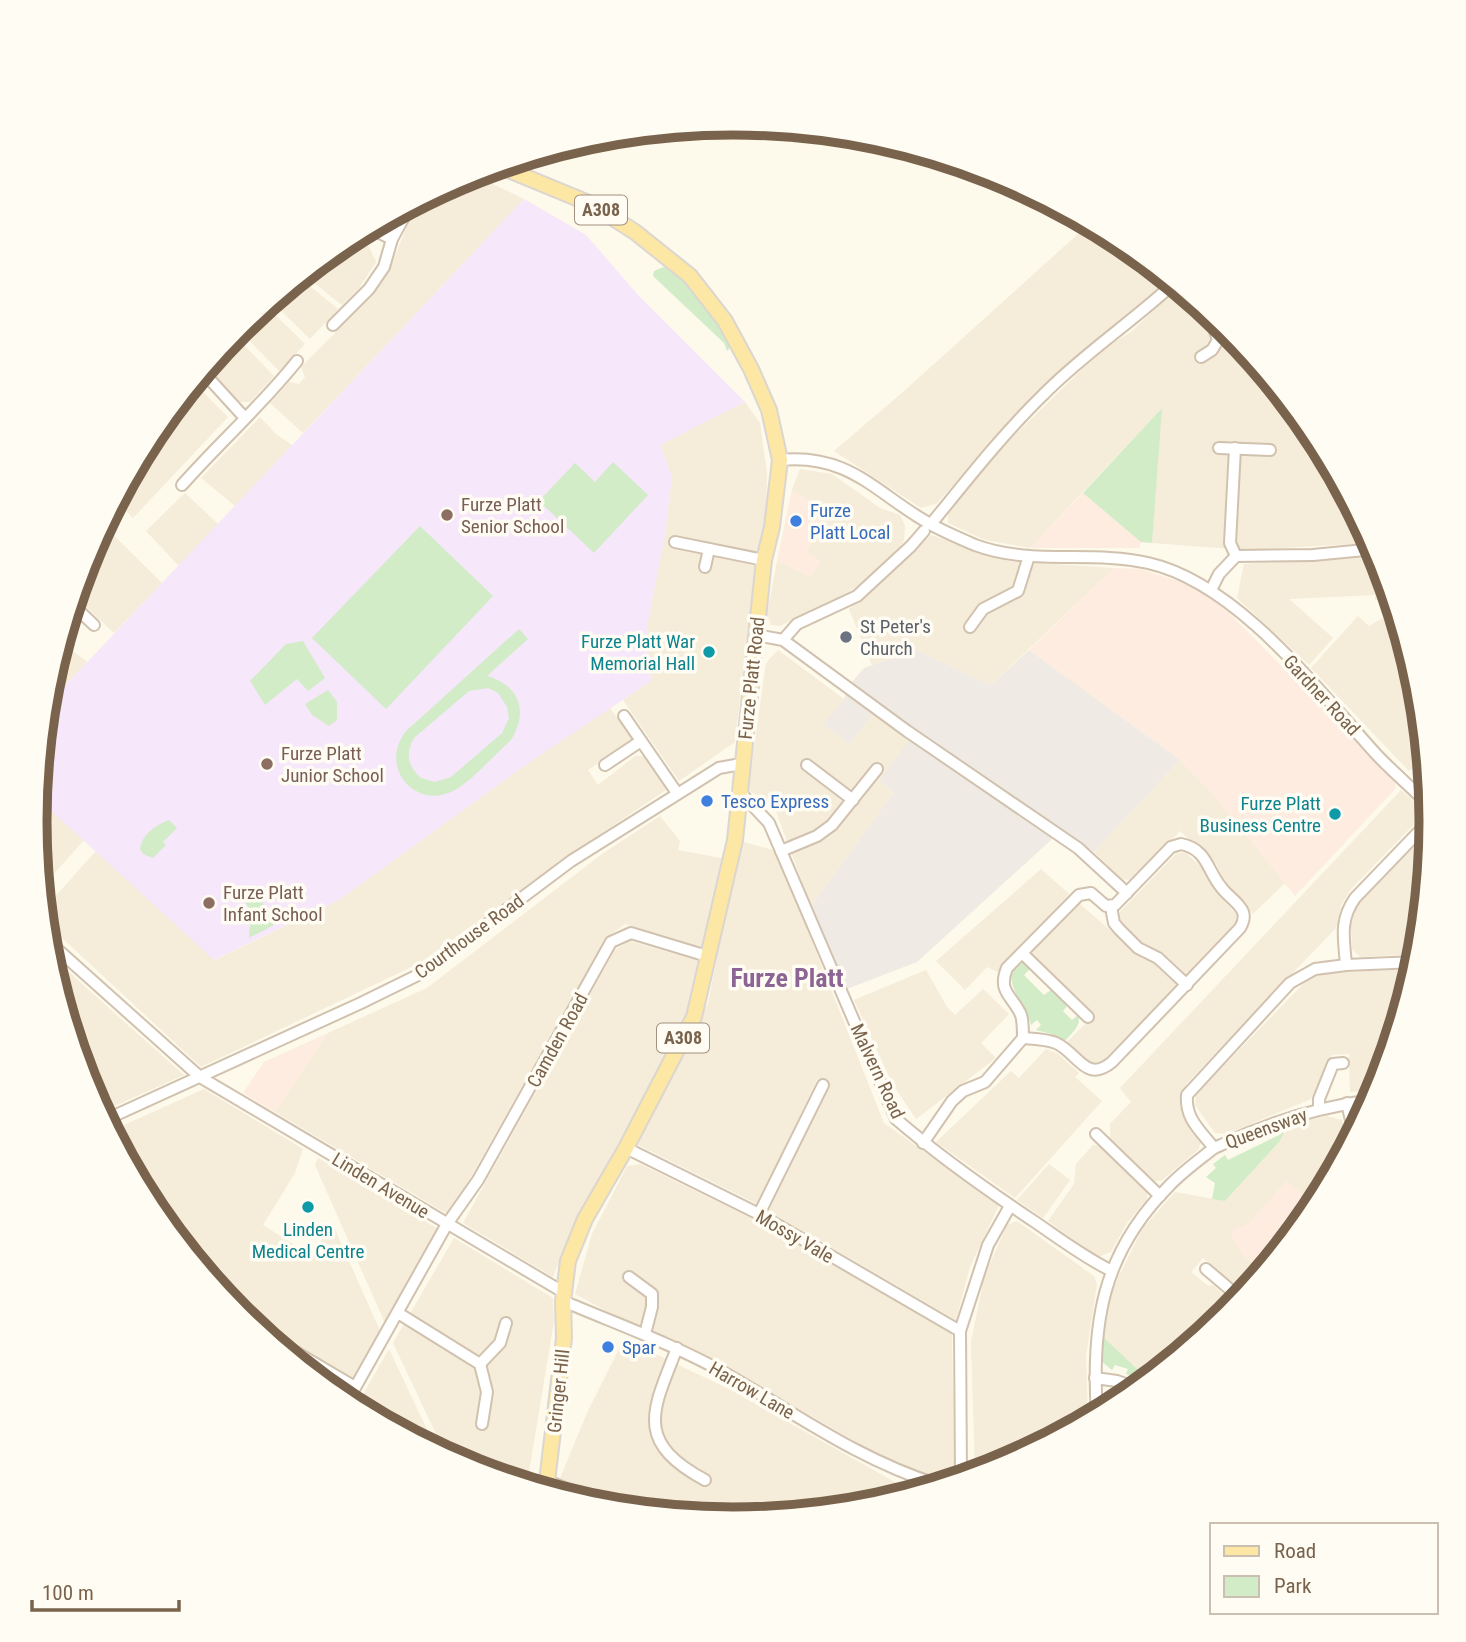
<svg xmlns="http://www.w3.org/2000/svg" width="1466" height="1642" viewBox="0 0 1466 1642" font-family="'Roboto Condensed',sans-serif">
<rect width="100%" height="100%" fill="#fdf9eb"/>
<g fill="#f5ecd9">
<polygon points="472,174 524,199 303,433 270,403 289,382 299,384 305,377 301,367 373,295 388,274 409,221 429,196"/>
<polygon points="1089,224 1121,241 1170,281 986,449 936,504 921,508 834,451 903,392"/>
<polygon points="362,232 376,262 359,288 342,305 304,275 346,240"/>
<polygon points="300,278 338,309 310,339 271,301"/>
<polygon points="1178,287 1227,328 1314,434 1372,543 1245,550 1152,543 1161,409 1030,548 985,540 948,523 948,512 986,463 1103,349 1131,332"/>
<polygon points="266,306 305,344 279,371 238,329"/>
<polygon points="234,335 274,376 250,402 238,402 207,367"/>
<polygon points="194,383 228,417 133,518 116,501 153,433"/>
<polygon points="745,402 760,423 767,474 766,518 748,630 735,742 679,781 623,700 651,681 647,626 664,540 672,477 660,445"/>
<polygon points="260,417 276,434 292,445 235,506 201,478"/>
<polygon points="800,469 832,474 880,508 900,515 905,526 904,541 883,567 843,596 780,626 771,625 767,614 777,561 811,577 807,552 827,511 792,490"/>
<polygon points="185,493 218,524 179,566 146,531"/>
<polygon points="103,525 162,583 114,633 75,596 88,554"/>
<polygon points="931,535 1008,561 1114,568 991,685 916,650 872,665 849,609 874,589"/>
<polygon points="1379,556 1391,598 1375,600 1375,595 1289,599 1333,638 1309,665 1237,598 1244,564"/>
<polygon points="1395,611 1418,685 1425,756 1409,771 1311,668 1358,616 1369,626"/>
<polygon points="61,642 87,662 46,706 48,684"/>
<polygon points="778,650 844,699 824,725 850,744 873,714 910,741 879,780 894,792 811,906 774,806 748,790 766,663"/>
<polygon points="610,708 633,739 588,770 598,785 635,756 646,756 669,788 575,851 420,963 201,1067 45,922 44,909 96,851 215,960 339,900 524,766"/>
<polygon points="1180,760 1215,797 1285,883 1253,914 1224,882 1217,865 1180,831 1131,880 1122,879 1094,852"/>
<polygon points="1401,790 1422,808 1421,817 1351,889 1341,905 1336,928 1187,1083 1180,1096 1181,1109 1202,1140 1198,1150 1161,1181 1152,1181 1110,1138 1110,1124 1131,1102 1120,1088"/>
<polygon points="37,798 84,840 42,887 35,821"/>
<polygon points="660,816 680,841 678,850 726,859 705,948 625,924 607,937 449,1215 275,1112 328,1033 427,988 602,854"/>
<polygon points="1430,828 1418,954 1360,957 1352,949 1351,924 1359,902"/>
<polygon points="740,841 776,851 884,1123 999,1205 970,1267 956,1320 767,1210 829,1086 818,1078 757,1204 638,1145 708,1003"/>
<polygon points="1185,852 1204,870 1218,895 1240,918 1239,925 1189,976 1183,977 1145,949 1118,923 1116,916 1176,854"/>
<polygon points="1041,869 1069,894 998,972 987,967 965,990 936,961"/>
<polygon points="1080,904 1143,959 1153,961 1178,984 1177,991 1105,1066 1089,1065 1066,1043 1092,1017 1032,959 1031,952"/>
<polygon points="630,941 702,962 690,1012 578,1216 553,1277 463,1223 615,950"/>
<polygon points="48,953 111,1010 184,1075 101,1112 88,1088"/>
<polygon points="1414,969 1376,1091 1350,1092 1349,1054 1332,1055 1311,1099 1227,1134 1215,1133 1195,1105 1196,1094 1313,974"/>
<polygon points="926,970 947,1007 955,1015 983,989 1009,1014 981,1043 996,1058 916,1119 892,1083 854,1000"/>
<polygon points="1046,1049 1057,1053 1079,1073 1075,1077 1102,1101 1015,1198 936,1142 1011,1071 1019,1078"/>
<polygon points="204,1089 303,1149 295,1173 263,1225 301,1249 305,1242 316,1249 332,1223 381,1333 354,1381 235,1310 152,1208 111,1131"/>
<polygon points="1327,1116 1342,1120 1349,1142 1315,1205 1287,1181 1249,1223 1242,1254 1262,1271 1244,1293 1203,1258 1191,1272 1208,1286 1213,1285 1234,1305 1226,1315 1148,1379 1103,1337 1111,1292 1143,1228 1175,1192 1225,1201 1280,1141 1288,1125"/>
<polygon points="1093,1145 1104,1146 1147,1189 1147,1199 1127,1223 1111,1252 1098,1257 1048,1221 1074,1184 1076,1164"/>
<polygon points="318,1158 438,1229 385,1323 315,1165"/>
<polygon points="640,1164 761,1223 952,1334 954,1471 942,1481 882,1457 718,1362 631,1324 575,1294 592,1234 627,1166"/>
<polygon points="1049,1164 1070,1180 1043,1218 1017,1200"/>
<polygon points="1017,1221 1094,1276 1097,1284 1086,1356 1088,1419 1000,1466 975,1474 971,1342 984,1277 1007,1225"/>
<polygon points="454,1238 553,1298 554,1321 527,1484 466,1466 446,1455 393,1343"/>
<polygon points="624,1339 731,1390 902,1486 919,1490 869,1506 733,1519 596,1506 554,1493 587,1413"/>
<polygon points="389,1349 437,1451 356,1407"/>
</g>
<g fill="#fdecdf">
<polygon points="792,490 827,511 808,552 821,561 811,577 777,561"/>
<polygon points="1083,493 1141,542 1139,548 1030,548"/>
<polygon points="1114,568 1140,569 1196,587 1229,613 1393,778 1396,788 1295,896 1215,797 1180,760 1029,650"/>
<polygon points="328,1033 275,1112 243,1093 264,1062"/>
<polygon points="1287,1181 1315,1205 1262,1271 1242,1254 1229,1231 1249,1223"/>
</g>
<polygon fill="#efebe4" points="916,650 991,685 1029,650 1180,760 1094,852 1062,830 917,962 847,989 811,906 894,792 879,780 909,741 873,714 850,744 823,725 844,699 852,682 864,668"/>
<polygon fill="#f6e7fa" points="524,199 586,235 639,296 745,402 660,445 672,477 664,540 647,626 651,681 524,766 339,900 214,960 37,798 46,706"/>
<g fill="#d2ecc8" fill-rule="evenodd">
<path d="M664 267C686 275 717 320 731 340L729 349 727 351 724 343 653 276 654 271Z"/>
<polygon points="1162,408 1152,543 1141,542 1083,493"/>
<polygon points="613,462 648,495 594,553 539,501 575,463 595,482"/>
<polygon points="420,526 493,596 386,709 312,638"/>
<path d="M519 629 528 639 487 676C519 685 529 711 511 740 495 754 471 782 453 791 415 810 378 767 406 731ZM488 688 498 693 507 707 509 718 502 733 451 777 435 782 421 778C408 767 405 753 414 738L469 691Z"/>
<polygon points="303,641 325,678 308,691 297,679 265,705 250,681 286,644"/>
<polygon points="328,690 337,702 337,720 329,726 312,715 305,704"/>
<path d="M169 820 177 828 163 842 166 845 153 858 143 854 140 849C142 834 156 825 169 820Z"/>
<polygon points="254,886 274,925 249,938 251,912 243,898"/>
<path d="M1025 962 1031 968 1024 975 1044 995 1052 989 1059 994V997L1068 1005 1063 1011 1072 1020 1078 1015C1082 1025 1072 1033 1065 1041L1051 1034 1036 1030 1041 1025 1037 1020 1031 1025C1025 1005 1011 993 1011 973L1022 963Z"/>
<polygon points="1288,1125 1280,1141 1225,1201 1212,1199 1215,1183 1206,1177 1216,1168 1213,1164 1225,1155 1228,1160 1281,1134 1282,1128"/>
<polygon points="1103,1337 1148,1379 1145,1381 1126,1374 1128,1369 1115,1365 1112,1370 1102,1362"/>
</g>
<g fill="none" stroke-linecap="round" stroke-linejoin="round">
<defs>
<g id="minor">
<polyline points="392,239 410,206"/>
<polyline points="333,325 369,289 384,267 392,239 370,228"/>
<polyline points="1201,357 1212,350 1218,340 1209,313"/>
<polyline points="203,372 245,418"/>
<polyline points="1219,448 1270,450"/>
<polyline points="1235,448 1230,543 1236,556"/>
<path d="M780 460C851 453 877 495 932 525 945 532 961 539 975 545 1031 566 1091 550 1148 563 1237 583 1317 689 1376 754 1393 772 1412 788 1429 805"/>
<path d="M182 485C220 442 262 405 297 361"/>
<path d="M931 524C967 480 1002 435 1043 395 1082 355 1132 322 1173 284"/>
<polyline points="675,542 764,560"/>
<polyline points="705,567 709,549"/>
<polyline points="1211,590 1219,574 1236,556 1313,555 1375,549"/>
<polyline points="73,605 94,625"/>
<polyline points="970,627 983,609 1018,591 1029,556"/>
<polyline points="756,635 783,640 907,731 1078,848 1127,893"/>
<polyline points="783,640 797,624 857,596 911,546 924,531"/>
<polyline points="624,716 677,793"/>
<polyline points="605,765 641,741"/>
<polyline points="807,765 853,800"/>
<path d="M739 791 769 823 896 1119C940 1157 987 1190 1035 1222 1060 1239 1085 1258 1112 1271"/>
<path d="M1181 844C1207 849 1207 870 1221 887 1227 896 1239 902 1243 912 1245 918 1243 923 1240 928L1112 1062C1086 1084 1078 1053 1056 1043 1046 1039 1035 1039 1023 1038 1023 1031 1023 1021 1021 1015 1013 996 997 992 1007 968L1079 895 1091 893 1106 906 1115 905 1171 847Z"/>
<polyline points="781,851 817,836 832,825 877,769"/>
<polyline points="1111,907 1114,923 1119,929 1138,948 1158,958 1187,985"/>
<polyline points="47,940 200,1077 563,1292"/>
<polyline points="1022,953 1088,1017"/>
<path d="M1346 965C1344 938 1339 921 1355 898L1431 819"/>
<polyline points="1347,1103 1354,1133"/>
<polyline points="1319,1109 1319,1099 1333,1064 1343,1063"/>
<polyline points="105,1120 361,1003 422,973 571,861 719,768 741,764"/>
<polyline points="1096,1134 1160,1196"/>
<polyline points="923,1143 952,1101 963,1091 985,1082 1023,1038"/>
<polyline points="626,1148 759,1214 960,1331"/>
<path d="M1214 1148C1200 1130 1185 1119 1187 1095L1290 983 1315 969 1346 965 1416 962"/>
<polyline points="759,1214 823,1085"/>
<polyline points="1206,1269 1240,1298"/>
<polyline points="629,1277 652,1294 652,1307 645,1334"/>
<path d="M563 1301C617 1324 673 1344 725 1373 796 1414 859 1460 939 1485"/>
<polyline points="398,1313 480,1364 487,1392 482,1424"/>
<polyline points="260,1331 355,1387"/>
<path d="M677 1348C653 1410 633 1441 705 1480"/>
<polyline points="480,1364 500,1343 506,1323"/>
<polyline points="1095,1378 1117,1381 1137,1388"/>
<polyline points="347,1402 447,1224 478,1180 611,942 631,933 707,956"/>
<path d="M1097 1414C1091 1324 1102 1253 1169 1186 1182 1172 1199 1160 1214 1148L1221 1145C1270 1122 1318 1107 1372 1100"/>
<polyline points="961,1478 960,1331 988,1245 1010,1206"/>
<polyline points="548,1481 609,1507"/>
<polyline points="674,1513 675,1512"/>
</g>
<polyline id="major" points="499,166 591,204 635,232 690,276 725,321 751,369 769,410 780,460 772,527 764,560 735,840 694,1017 626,1148 585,1219 568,1261 563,1301 564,1338 546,1490"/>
</defs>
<use href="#minor" stroke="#d1c2af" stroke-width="14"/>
<use href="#major" stroke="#dcd6d0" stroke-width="18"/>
<use href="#minor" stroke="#fff" stroke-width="10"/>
<use href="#major" stroke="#fce7a4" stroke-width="14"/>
</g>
<g fill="#8d6e63" stroke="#fffcf3" stroke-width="2.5">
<circle cx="447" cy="515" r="7"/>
<circle cx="267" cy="764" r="7"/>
<circle cx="209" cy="903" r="7"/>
</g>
<g fill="#3f7fe0" stroke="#fffcf3" stroke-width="2.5">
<circle cx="796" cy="521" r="7"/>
<circle cx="707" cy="801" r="7"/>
<circle cx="608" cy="1347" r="7"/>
</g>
<circle fill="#6b7280" stroke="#fffcf3" stroke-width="2.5" cx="846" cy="637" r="7"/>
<g fill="#0f9aa8" stroke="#fffcf3" stroke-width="2.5">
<circle cx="709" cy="652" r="7"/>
<circle cx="1335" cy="814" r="7"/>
<circle cx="308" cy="1207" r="7"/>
</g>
<g text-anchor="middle" stroke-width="7" stroke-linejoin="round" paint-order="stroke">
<g fill="#fffcf3" stroke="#a2917e" stroke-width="2">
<rect x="575" y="195.5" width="52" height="29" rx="5"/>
<rect x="657" y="1023.5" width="52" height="29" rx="5"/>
</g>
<g font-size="18" font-weight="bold" fill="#7a634c">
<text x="601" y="216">A308</text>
<text x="683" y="1044">A308</text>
</g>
<g font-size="19" fill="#785e54" stroke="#fffcf3" text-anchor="start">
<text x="461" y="511">Furze Platt<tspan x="461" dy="22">Senior School</tspan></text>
<text x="281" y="760">Furze Platt<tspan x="281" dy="22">Junior School</tspan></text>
<text x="223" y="899">Furze Platt<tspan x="223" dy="22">Infant School</tspan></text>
</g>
<g font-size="19" fill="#366cbe" stroke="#fffcf3" text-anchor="start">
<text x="810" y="517">Furze<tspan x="810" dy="22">Platt Local</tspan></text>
<text x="721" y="808">Tesco Express</text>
<text x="622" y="1354">Spar</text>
</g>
<g font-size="19" fill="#5b616d" stroke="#fffcf3" text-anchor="start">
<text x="860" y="633">St Peter's<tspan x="860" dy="22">Church</tspan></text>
</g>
<g font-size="19" fill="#0d838f" stroke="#fffcf3" text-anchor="end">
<text x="695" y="648">Furze Platt War<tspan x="695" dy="22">Memorial Hall</tspan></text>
<text x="1321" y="810">Furze Platt<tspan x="1321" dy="22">Business Centre</tspan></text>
<text x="308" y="1236" text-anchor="middle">Linden<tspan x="308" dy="22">Medical Centre</tspan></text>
</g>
<g font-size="19" fill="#7a634c" stroke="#fffcf3">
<text transform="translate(751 678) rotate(-84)" y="7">Furze Platt Road</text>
<text transform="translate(1322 695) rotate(47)" y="7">Gardner Road</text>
<text transform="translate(469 936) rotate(-36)" y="7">Courthouse Road</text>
<text transform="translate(557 1040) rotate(-61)" y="7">Camden Road</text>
<text transform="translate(878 1071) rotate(65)" y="7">Malvern Road</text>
<text transform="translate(1266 1128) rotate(-20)" y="7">Queensway</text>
<text transform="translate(381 1185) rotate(31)" y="7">Linden Avenue</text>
<text transform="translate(795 1236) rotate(30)" y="7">Mossy Vale</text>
<text transform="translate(752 1390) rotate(30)" y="7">Harrow Lane</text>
<text transform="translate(558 1391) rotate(-84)" y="7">Gringer Hill</text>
</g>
<g font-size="26" font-weight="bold" fill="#8c6595" stroke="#fffcf3">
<text x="787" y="987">Furze Platt</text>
</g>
</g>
<path d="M0 0H1466V1642H0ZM47 821a686 686 0 1 1 1372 0a686 686 0 1 1-1372 0Z" fill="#fffcf3" fill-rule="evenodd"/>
<path fill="none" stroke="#7a634c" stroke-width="9" d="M47 821a686 686 0 1 1 1372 0a686 686 0 1 1-1372 0Z"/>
<rect x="1210" y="1523" width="228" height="91" fill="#fffcf3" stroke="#cabfb0" stroke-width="2"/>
<rect x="1224" y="1546" width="35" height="10" fill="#fce7a4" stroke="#cabfb0" stroke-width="2"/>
<text x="1274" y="1558" font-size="21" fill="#7a634c">Road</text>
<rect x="1224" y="1576" width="35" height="21" fill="#d2ecc8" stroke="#cabfb0" stroke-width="2"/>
<text x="1274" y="1593" font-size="21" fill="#7a634c">Park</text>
<path d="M32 1600v10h147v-10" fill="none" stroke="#7a634c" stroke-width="3.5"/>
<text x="42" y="1600" font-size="21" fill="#7a634c" stroke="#fffcf3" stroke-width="5" paint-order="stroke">100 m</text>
</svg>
